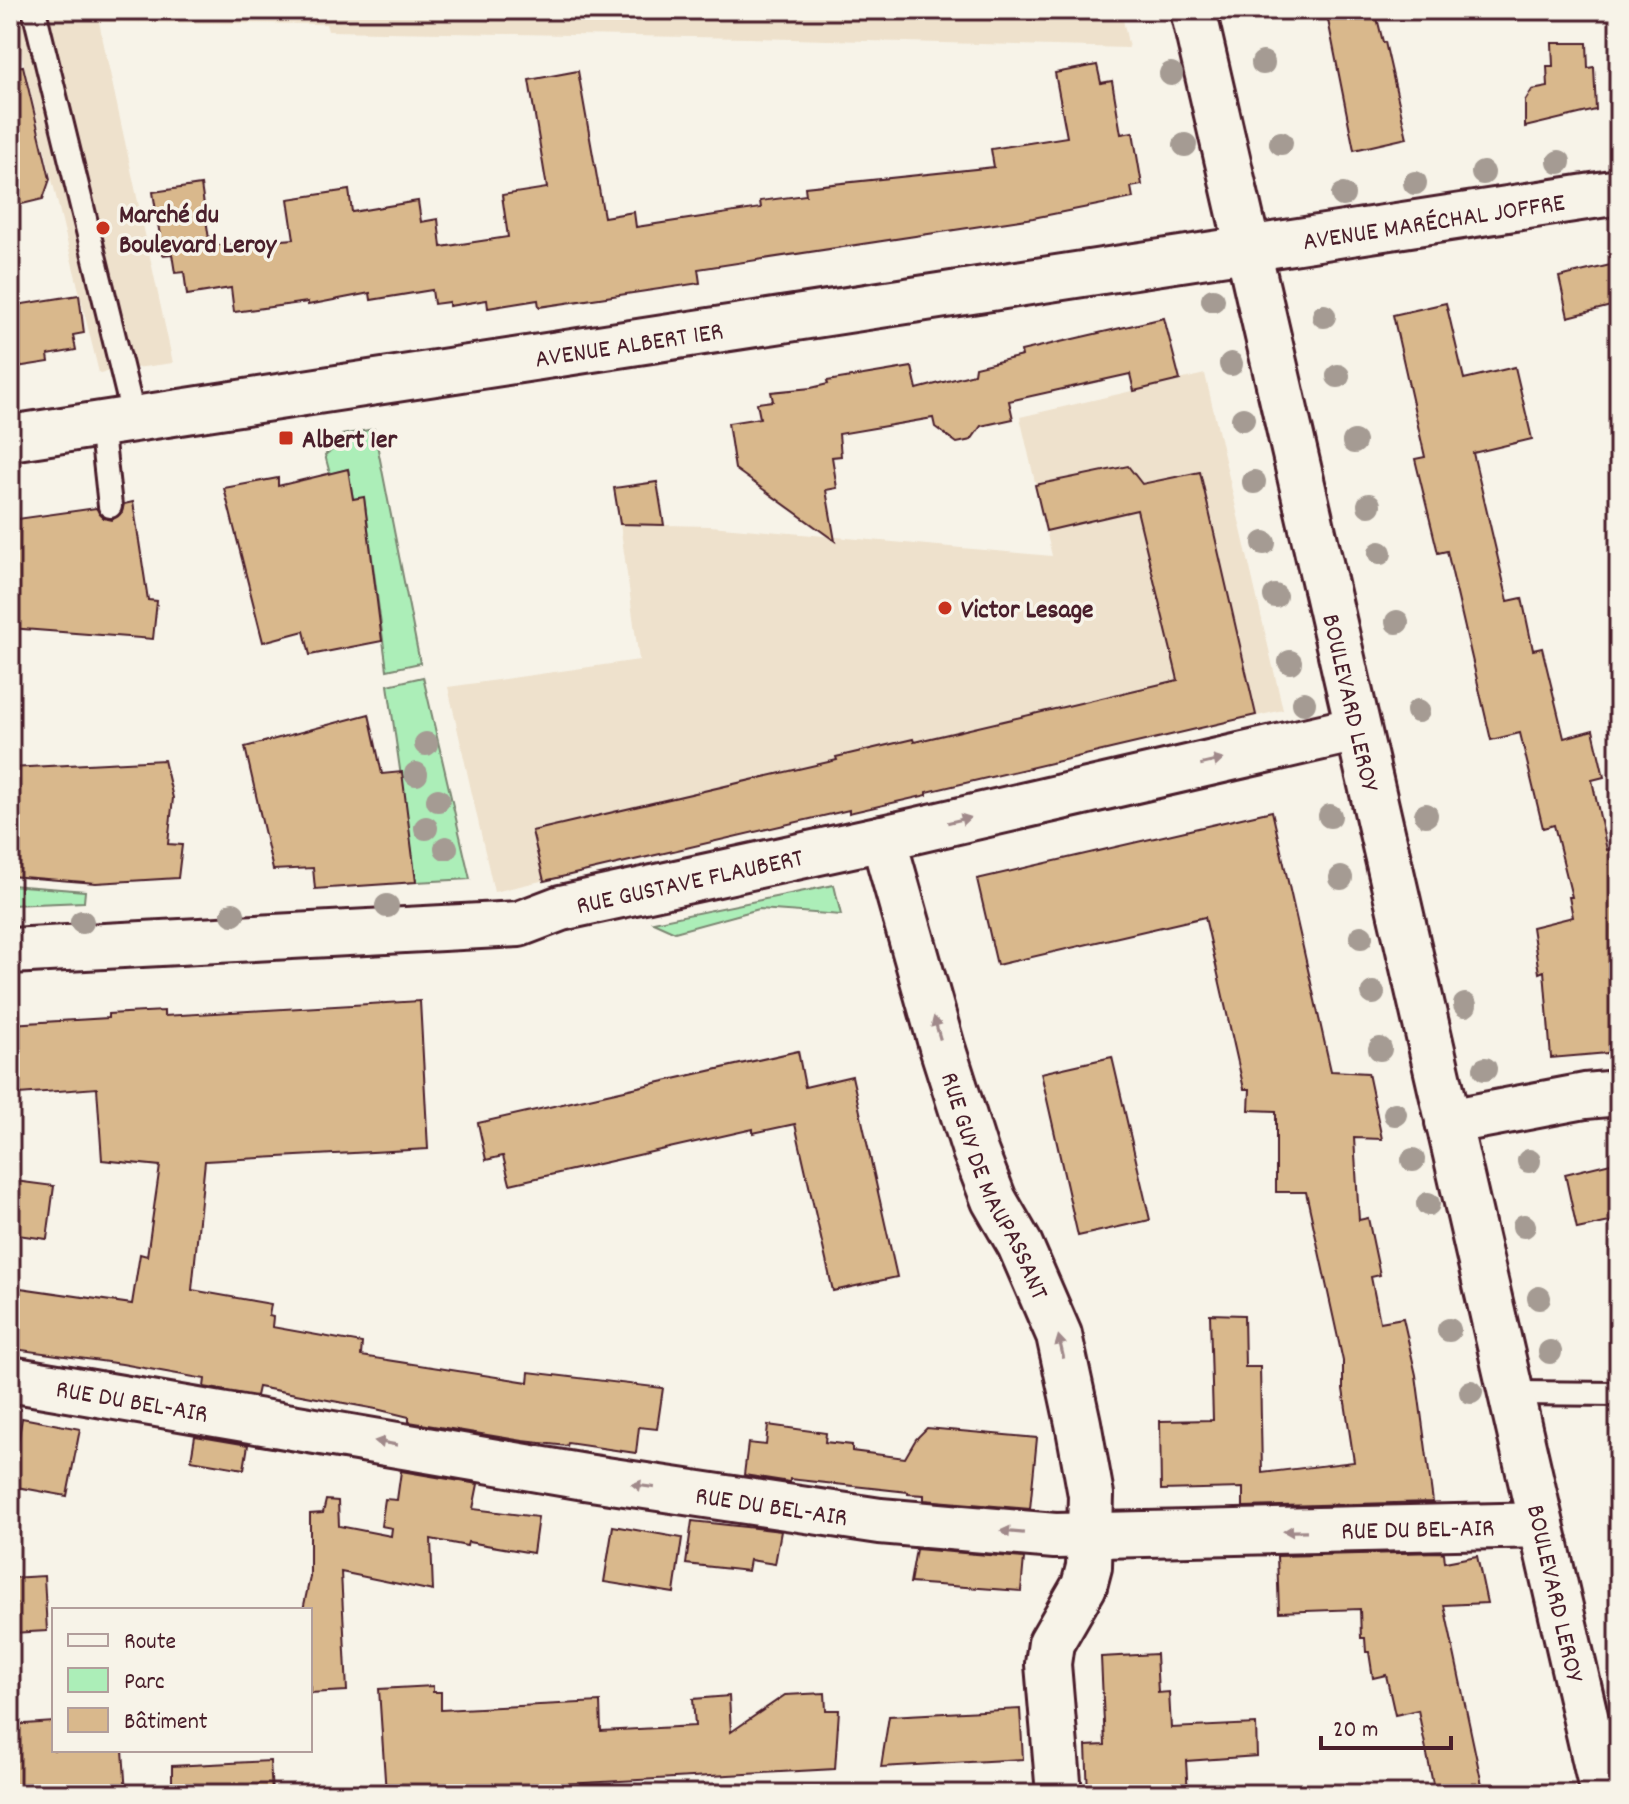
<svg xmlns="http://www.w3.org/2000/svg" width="1629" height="1804" viewBox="0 0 1629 1804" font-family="Dekko,sans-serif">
<rect width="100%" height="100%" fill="#f7f3e8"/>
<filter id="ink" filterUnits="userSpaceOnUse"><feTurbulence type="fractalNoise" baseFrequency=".0125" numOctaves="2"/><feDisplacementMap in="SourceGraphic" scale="16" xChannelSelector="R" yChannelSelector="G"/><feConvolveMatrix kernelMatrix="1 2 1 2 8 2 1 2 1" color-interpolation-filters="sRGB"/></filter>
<g filter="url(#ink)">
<g fill="#eee1cc">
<polygon points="10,10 1121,10 1129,48 749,38 328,31 326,24 99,22 173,363 99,373 19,44 15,19 10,19"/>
<polygon points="1205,374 1283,710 927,792 927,795 849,813 848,810 494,892 448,687 639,660 620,524 710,526 1052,556 1020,417"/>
</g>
<g fill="#aceeb8" stroke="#7b8672" stroke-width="2">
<polygon points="374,429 420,663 387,670 364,498 353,499 348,469 330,474 325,455 334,448 342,435"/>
<polygon points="423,677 470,879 416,882 388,685"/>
<polygon points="10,885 85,891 84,902 10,905"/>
<polygon points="834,885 841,915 759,909 675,932 653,922"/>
</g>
<g fill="#d9b88c" stroke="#4a1f2b" stroke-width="2">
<polygon points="1326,10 1375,10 1383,42 1385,42 1407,138 1354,150"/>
<polygon points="1552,43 1587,43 1588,68 1594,67 1596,110 1525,127 1525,101 1532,90 1548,87 1547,66 1553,66"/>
<polygon points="1097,65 1101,83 1112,81 1121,134 1133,132 1142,185 1131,187 1133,198 1033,218 698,269 700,283 539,307 538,300 488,308 487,300 449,306 449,302 434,304 432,290 371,300 370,293 308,305 308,302 234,312 231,288 187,295 184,272 175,273 172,254 163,255 153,192 201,185 210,246 294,239 288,199 349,190 352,212 418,201 421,222 438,219 441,247 508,237 502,195 547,188 529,80 578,71 604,217 634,212 636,227 761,208 760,201 806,195 805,187 994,167 991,149 1067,137 1055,73"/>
<polygon points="23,66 50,179 43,199 10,207 10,68"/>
<polygon points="1619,263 1619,304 1568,317 1559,277"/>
<polygon points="79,295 84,333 73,335 76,350 48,355 49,362 10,368 10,306"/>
<polygon points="1446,303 1464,379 1515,367 1532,439 1473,453 1508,601 1522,598 1533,650 1542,648 1564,738 1593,730 1604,777 1592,780 1607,850 1619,847 1619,1052 1551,1058 1544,971 1539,973 1532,927 1573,917 1569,897 1572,897 1554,825 1543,828 1520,733 1491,740 1447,551 1438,553 1415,459 1425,457 1393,315"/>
<polygon points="1164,318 1180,380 1134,391 1130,374 1009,401 1013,419 981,426 971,440 957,443 935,427 933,418 839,434 841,456 832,457 837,488 826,490 835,541 735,469 728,423 760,418 757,403 773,401 771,392 811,388 828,384 827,381 912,367 917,389 974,374 975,367 1022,356 1021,351"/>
<polygon points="1128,466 1142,484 1200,472 1256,715 927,792 927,795 849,813 849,810 544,881 532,831 837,760 836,757 913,739 914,742 1178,680 1137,510 1046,531 1035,485"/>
<polygon points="348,469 353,499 364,497 382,641 310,655 304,631 263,642 224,488 278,478 278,486"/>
<polygon points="657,482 664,525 620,524 614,488"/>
<polygon points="133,502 148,600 157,601 153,639 10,628 10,520 96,508 104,518 112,520 122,512 124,504"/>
<polygon points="369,714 382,774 402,772 416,882 315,889 313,868 273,870 245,747"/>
<polygon points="164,760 173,798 168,844 182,845 178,878 96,883 10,876 10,768"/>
<polygon points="1272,811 1331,1071 1368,1073 1382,1139 1354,1138 1359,1220 1368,1218 1380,1275 1371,1277 1380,1322 1403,1318 1416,1375 1433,1502 1243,1507 1243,1488 1161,1490 1160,1421 1213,1420 1210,1314 1244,1315 1245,1367 1260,1367 1262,1473 1354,1462 1343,1389 1343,1361 1306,1192 1276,1192 1276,1111 1249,1110 1250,1089 1244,1089 1205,917 997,965 977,879"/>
<polygon points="420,1001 428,1149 205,1161 192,1290 271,1304 269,1316 273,1317 272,1327 362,1343 361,1356 528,1382 529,1372 663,1388 657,1429 639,1427 636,1453 568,1443 567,1446 523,1441 409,1422 409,1417 376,1409 258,1387 256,1396 204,1387 205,1379 122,1364 14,1349 17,1330 14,1330 20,1288 132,1304 140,1254 147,1256 160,1166 102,1160 97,1088 19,1094 18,1089 10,1090 10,1024 108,1018 108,1014 164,1011 164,1016"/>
<polygon points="798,1051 805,1087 852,1076 897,1277 833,1291 795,1124 753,1133 753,1129 510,1184 503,1156 486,1160 478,1123"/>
<polygon points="1112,1057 1150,1220 1078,1236 1041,1073"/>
<polygon points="1619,1161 1619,1220 1577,1229 1565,1174"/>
<polygon points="15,1181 54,1186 47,1239 10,1234"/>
<polygon points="22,1418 80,1429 67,1496 11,1486"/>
<polygon points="768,1425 826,1433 825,1442 852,1445 852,1451 905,1458 916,1439 927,1428 1037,1438 1030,1509 924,1500 924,1495 908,1494 908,1492 790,1479 790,1482 744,1475 748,1443 766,1445"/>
<polygon points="195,1436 248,1445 244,1469 191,1460"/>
<polygon points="401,1471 478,1484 473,1509 538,1517 533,1553 468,1542 467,1546 431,1539 433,1591 341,1572 347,1691 310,1693 310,1610 303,1610 310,1577 310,1514 323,1513 326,1500 338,1501 339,1526 391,1536 392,1528 381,1526 385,1499 397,1500"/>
<polygon points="692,1521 781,1531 775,1564 750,1560 748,1571 686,1564"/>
<polygon points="613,1526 682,1538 674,1593 604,1582"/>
<polygon points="916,1549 1024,1558 1021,1591 910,1583"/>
<polygon points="1440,1552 1444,1553 1445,1562 1477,1556 1487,1603 1444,1605 1484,1794 1435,1794 1418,1710 1395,1715 1386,1675 1373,1678 1369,1652 1366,1652 1365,1638 1361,1638 1360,1609 1279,1612 1277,1556"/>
<polygon points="44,1576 47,1631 12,1633 10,1578"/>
<polygon points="1156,1654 1158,1693 1169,1692 1171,1728 1256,1724 1257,1756 1186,1761 1188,1794 1088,1794 1086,1746 1105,1745 1101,1657"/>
<polygon points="433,1686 433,1692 441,1692 441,1710 600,1702 601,1731 695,1726 693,1699 729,1696 731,1732 785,1695 825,1693 826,1710 839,1710 835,1769 386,1794 379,1689"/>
<polygon points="1020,1709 1023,1759 881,1767 889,1716"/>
<polygon points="54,1722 54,1750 123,1750 126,1794 10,1794 10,1725"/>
<polygon points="270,1761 272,1794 172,1794 172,1766"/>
</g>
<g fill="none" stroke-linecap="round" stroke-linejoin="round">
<defs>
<g id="lane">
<polyline points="34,10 134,419"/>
<polyline points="101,424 110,506"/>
<polyline points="1511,1393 1619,1394"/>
</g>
<g id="street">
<path id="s1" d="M883 838 942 1047 975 1151 994 1200 1020 1245 1059 1335 1078 1423 1091 1495 1089 1567 1084 1586 1051 1643 1048 1664 1059 1794"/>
<path id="s2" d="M10 951 519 924 561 908 883 838 1357 729"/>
<polyline points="1448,1122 1585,1096 1619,1093"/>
<path id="s3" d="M10 1379 585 1477 880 1521 1055 1536 1541 1525"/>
</g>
<g id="secondary">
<path id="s4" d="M1193 10 1603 1794"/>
<path id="s5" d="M10 438 1619 192"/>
</g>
</defs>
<use href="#lane" stroke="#4a1f2b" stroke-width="28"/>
<use href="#street" stroke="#4a1f2b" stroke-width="50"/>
<use href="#secondary" stroke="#4a1f2b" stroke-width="50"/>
<use href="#lane" stroke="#f7f3e8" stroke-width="22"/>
<use href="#street" stroke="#f7f3e8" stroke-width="44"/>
<use href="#secondary" stroke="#f7f3e8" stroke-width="44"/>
</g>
<g fill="#a59b93">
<circle cx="1263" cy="63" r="12"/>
<circle cx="1171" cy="74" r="12"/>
<circle cx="1281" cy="143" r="12"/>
<circle cx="1185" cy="145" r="12"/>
<circle cx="1559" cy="162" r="12"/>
<circle cx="1483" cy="173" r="12"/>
<circle cx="1415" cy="183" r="12"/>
<circle cx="1343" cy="195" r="12"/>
<circle cx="1213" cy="300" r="12"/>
<circle cx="1324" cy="316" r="12"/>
<circle cx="1231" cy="364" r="12"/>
<circle cx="1338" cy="376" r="12"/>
<circle cx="1243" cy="419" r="12"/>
<circle cx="1354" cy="442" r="12"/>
<circle cx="1254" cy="482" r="12"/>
<circle cx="1369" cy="505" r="12"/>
<circle cx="1264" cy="543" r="12"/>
<circle cx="1380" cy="553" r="12"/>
<circle cx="1275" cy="596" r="12"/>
<circle cx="1397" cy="622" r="12"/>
<circle cx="1290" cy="662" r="12"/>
<circle cx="1304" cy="703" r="12"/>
<circle cx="1418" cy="711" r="12"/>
<circle cx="426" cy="744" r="12"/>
<circle cx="416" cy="774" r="12"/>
<circle cx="438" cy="800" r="12"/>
<circle cx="1426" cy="815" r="12"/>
<circle cx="1330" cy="816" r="12"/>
<circle cx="426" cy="828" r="12"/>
<circle cx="446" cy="848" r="12"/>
<circle cx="1341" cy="878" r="12"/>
<circle cx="387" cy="906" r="12"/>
<circle cx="233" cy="914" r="12"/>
<circle cx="82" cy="922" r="12"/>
<circle cx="1361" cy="937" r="12"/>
<circle cx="1373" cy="993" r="12"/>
<circle cx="1465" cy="1005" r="12"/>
<circle cx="1380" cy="1049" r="12"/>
<circle cx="1485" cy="1069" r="12"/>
<circle cx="1395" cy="1114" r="12"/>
<circle cx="1413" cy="1160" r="12"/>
<circle cx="1529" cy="1161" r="12"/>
<circle cx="1428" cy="1204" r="12"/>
<circle cx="1524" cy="1226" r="12"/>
<circle cx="1539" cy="1298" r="12"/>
<circle cx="1449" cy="1330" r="12"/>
<circle cx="1550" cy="1352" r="12"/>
<circle cx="1471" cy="1392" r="12"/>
</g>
<defs><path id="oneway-solid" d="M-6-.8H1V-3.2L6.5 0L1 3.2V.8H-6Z" transform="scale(2)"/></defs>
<g fill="#a0898a">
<use href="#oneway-solid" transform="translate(1212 762) rotate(-13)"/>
<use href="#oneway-solid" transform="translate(959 820) rotate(-13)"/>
<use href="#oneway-solid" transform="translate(937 1028) rotate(-106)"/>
<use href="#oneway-solid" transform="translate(1061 1347) rotate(-103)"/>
<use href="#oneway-solid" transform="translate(386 1443) rotate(-170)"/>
<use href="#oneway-solid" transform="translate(643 1486) rotate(-172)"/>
<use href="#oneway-solid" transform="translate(1295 1531) rotate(179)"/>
<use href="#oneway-solid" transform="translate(1012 1532) rotate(-175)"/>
</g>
</g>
<g fill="#c8321e" stroke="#f7f3e8" stroke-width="3">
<circle cx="103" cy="228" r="8"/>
<rect x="278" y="430" width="16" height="16" rx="4"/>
<circle cx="945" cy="608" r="8"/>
</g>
<g text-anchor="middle" stroke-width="7" stroke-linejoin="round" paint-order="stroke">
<g font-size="26" font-weight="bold" fill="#4a1f2b" stroke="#f7f3e8" text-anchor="start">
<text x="119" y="222">Marché du<tspan x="119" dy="30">Boulevard Leroy</tspan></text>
<text x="302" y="447">Albert 1er</text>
<text x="961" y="617">Victor Lesage</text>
</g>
<g font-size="26" fill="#4a1f2b" stroke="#f7f3e8">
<text dy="9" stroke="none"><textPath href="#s5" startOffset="1440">AVENUE MARÉCHAL JOFFRE</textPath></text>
<text dy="9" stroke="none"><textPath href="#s5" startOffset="626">AVENUE ALBERT 1ER</textPath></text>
<text dy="9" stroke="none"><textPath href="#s4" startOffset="710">BOULEVARD LEROY</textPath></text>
<text dy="9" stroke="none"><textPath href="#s2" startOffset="686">RUE GUSTAVE FLAUBERT</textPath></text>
<text dy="9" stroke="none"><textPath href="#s1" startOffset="366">RUE GUY DE MAUPASSANT</textPath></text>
<text dy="9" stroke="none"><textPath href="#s3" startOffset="124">RUE DU BEL-AIR</textPath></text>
<text dy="9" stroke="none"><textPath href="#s3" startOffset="772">RUE DU BEL-AIR</textPath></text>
<text dy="9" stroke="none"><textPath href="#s3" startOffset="1420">RUE DU BEL-AIR</textPath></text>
<text dy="9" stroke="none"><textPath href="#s4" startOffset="1624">BOULEVARD LEROY</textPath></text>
</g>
</g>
<rect width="1629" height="1804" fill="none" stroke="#f7f3e8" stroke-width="40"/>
<rect x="20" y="20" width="1589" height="1764" fill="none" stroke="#4a1f2b" stroke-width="3" filter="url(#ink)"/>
<rect x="52" y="1608" width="260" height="144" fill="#f7f3e8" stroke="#b29e9c" stroke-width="2"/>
<rect x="68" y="1634" width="40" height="12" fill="#f7f3e8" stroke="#b29e9c" stroke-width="2"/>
<text x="124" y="1648" font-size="24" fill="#4a1f2b">Route</text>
<rect x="68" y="1668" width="40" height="24" fill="#aceeb8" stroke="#b29e9c" stroke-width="2"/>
<text x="124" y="1688" font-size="24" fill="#4a1f2b">Parc</text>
<rect x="68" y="1708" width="40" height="24" fill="#d9b88c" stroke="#b29e9c" stroke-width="2"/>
<text x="124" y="1728" font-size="24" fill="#4a1f2b">Bâtiment</text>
<path d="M1321 1736v12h130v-12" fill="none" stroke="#4a1f2b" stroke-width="4"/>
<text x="1333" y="1736" font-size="24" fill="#4a1f2b" stroke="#f7f3e8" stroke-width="6" paint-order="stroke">20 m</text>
</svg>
